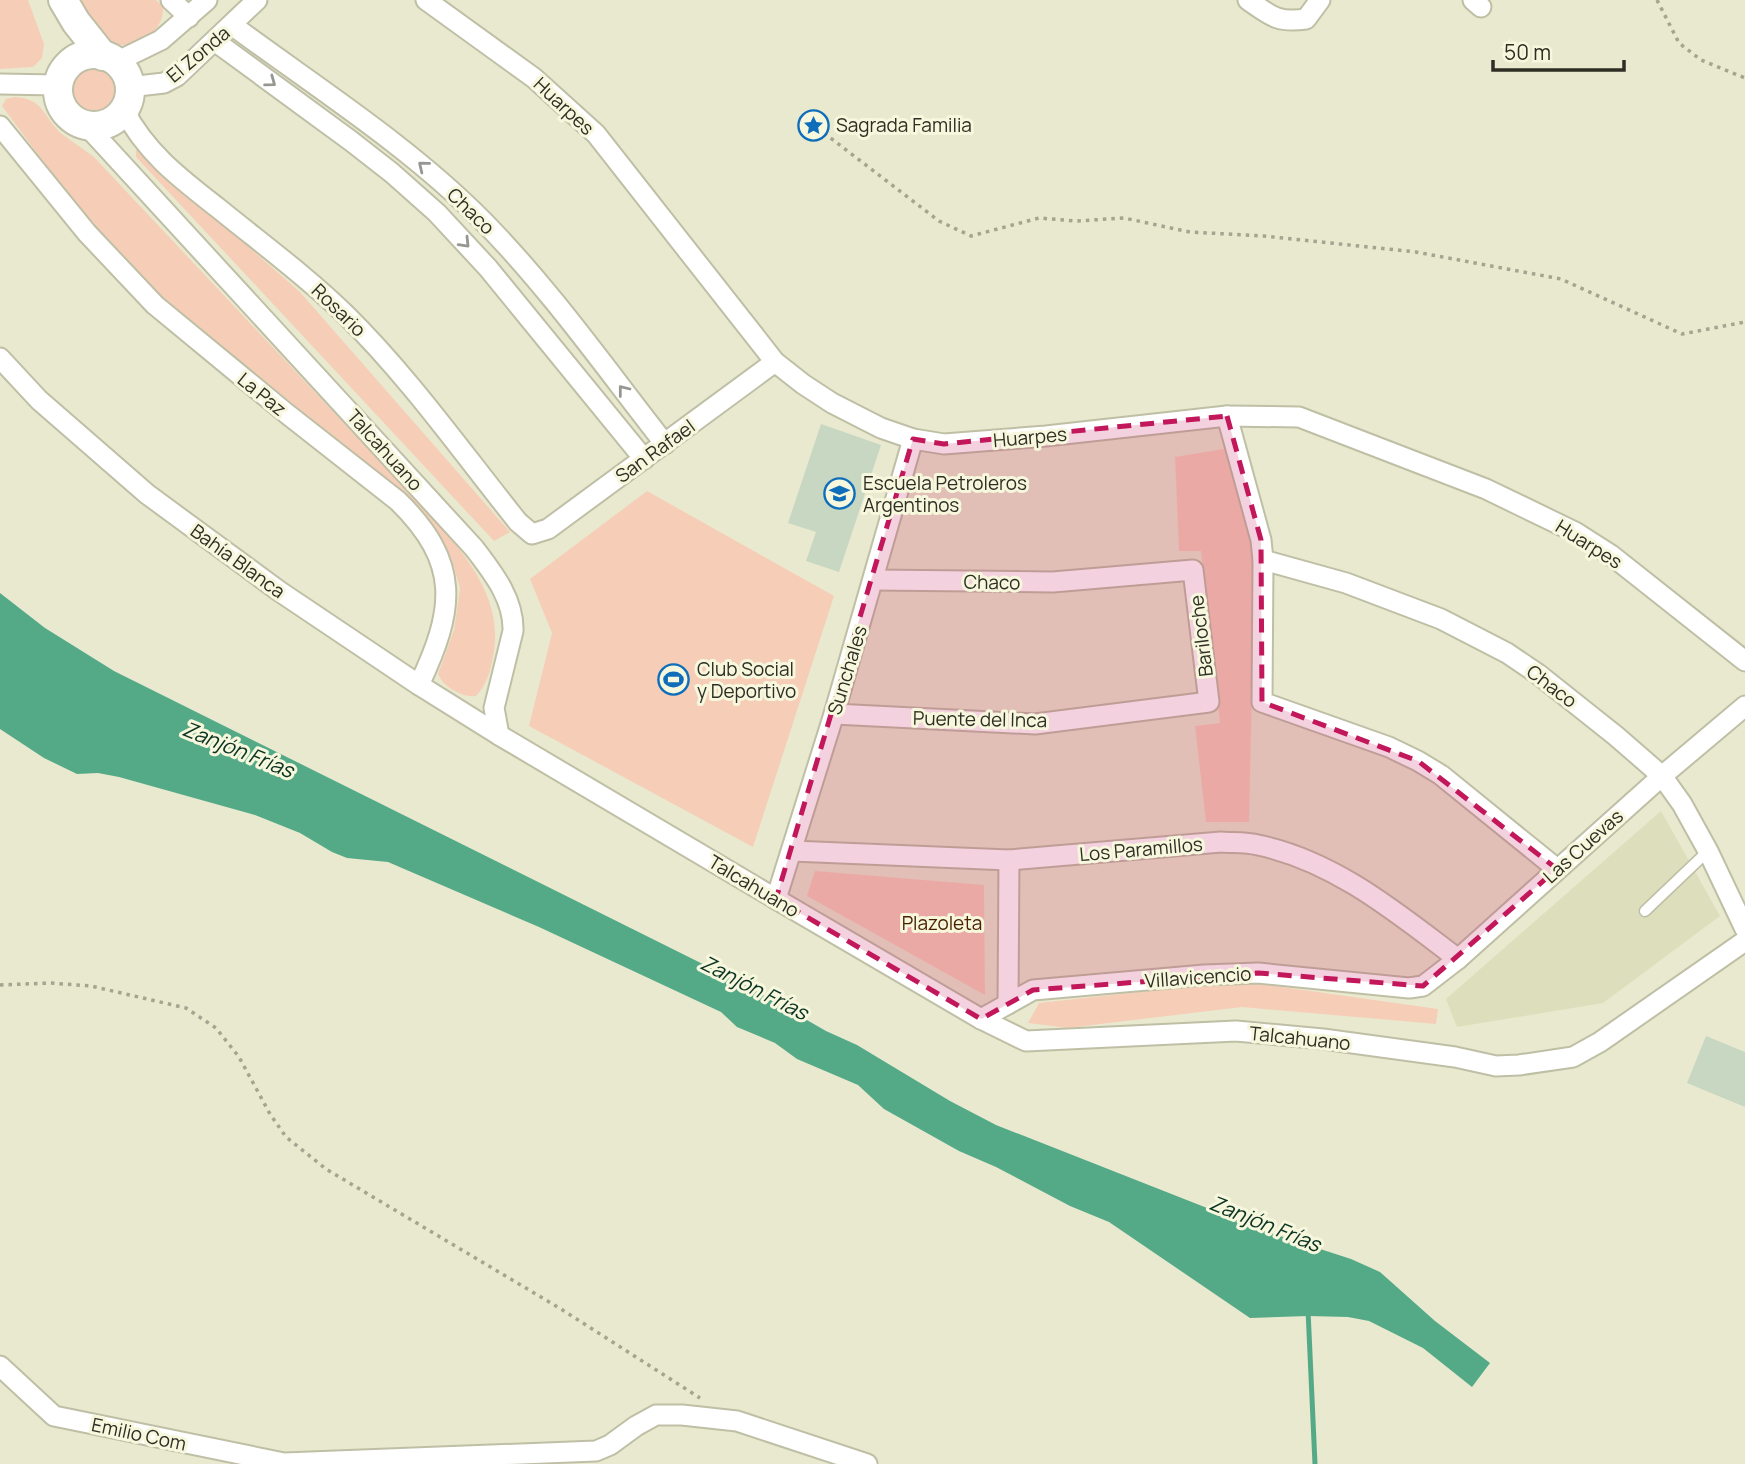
<svg xmlns="http://www.w3.org/2000/svg" width="1745" height="1464" viewBox="0 0 1745 1464" font-family="Manrope,sans-serif">
<rect width="100%" height="100%" fill="#e9e9cf"/>
<polygon fill="#dddebc" points="1661,811 1720,916 1603,1003 1457,1027 1446,999"/>
<g fill="#f6ceb8">
<polygon points="0,0 28,0 44,44 42,58 33,67 0,69"/>
<path d="M77 0H156L163 7C165 37 123 57 102 37 92 28 85 12 77 0Z"/>
<circle cx="93" cy="90" r="28"/>
<path d="M14 97C45 98 43 118 62 134 72 142 84 149 94 157L419 503C458 546 506 594 493 657 491 670 486 686 476 696 463 698 443 687 438 674L454 630 460 588 451 558 438 535 401 490 165 302 113 250 68 195 2 106 6 99Z"/>
<polygon points="136,150 143,153 192,201 219,221 300,292 510,532 494,541 136,157"/>
<polygon points="1229,448 1255,553 1249,822 1206,822 1195,726 1220,723 1201,551 1179,551 1175,457"/>
<polygon points="647,491 834,596 753,847 529,726 552,633 530,579"/>
<polygon points="815,871 984,885 985,995 807,896"/>
<polygon points="1239,981 1438,1009 1436,1024 1242,1007 1067,1028 1028,1023 1039,1003"/>
</g>
<polygon fill="#54aa87" points="0,593 45,628 114,671 753,989 826,1031 857,1045 950,1101 996,1125 1268,1232 1351,1259 1380,1272 1435,1321 1490,1363 1472,1387 1423,1348 1369,1321 1348,1317 1308,1316 1250,1318 1109,1222 1070,1206 996,1167 959,1151 884,1109 858,1085 797,1059 775,1043 737,1027 721,1012 539,927 388,862 347,858 332,852 300,833 255,815 119,777 98,773 77,774 44,758 0,729"/>
<g fill="none" stroke-linecap="round" stroke-linejoin="round">
<polyline stroke="#54aa87" stroke-width="5" points="1308,1310 1315,1464"/>
</g>
<g fill="#c7d7c1">
<polygon points="821,424 881,445 839,572 806,561 816,532 788,523"/>
<polygon points="1706,1036 1745,1052 1745,1107 1687,1083"/>
</g>
<g fill="none" stroke-linecap="round" stroke-linejoin="round">
<defs>
<polyline id="lane" points="1645,911 1708,851"/>
<g id="street">
<polyline points="171,0 189,17"/>
<polyline points="426,0 534,78 596,134 775,362 803,384 832,403 881,428 913,439 944,444 1046,436 1227,416 1299,417 1486,489 1575,532 1611,555 1745,661"/>
<path d="M1248 0C1271 16 1277 23 1306 19L1320 0"/>
<polyline points="1473,0 1481,7"/>
<path d="M232 25C317 88 409 146 483 221 550 289 606 369 665 444"/>
<polyline points="216,42 351,141 392,173 437,213 488,268 644,459"/>
<polyline points="116,62 161,40 207,0"/>
<polyline points="0,84 58,85"/>
<polyline points="129,87 164,83 177,76 257,0"/>
<path d="M124 110C146 153 181 179 218 208 261 243 306 276 345 314 409 377 462 452 518 522L532 534 548 529 775 362"/>
<path d="M86 125 474 548C493 573 514 599 513 631L494 708 499 735"/>
<path d="M0 126 87 233 155 305 286 413 398 501C461 563 455 609 419 685"/>
<polyline points="0,358 39,400 147,494 279,591 419,685 499,735 776,899 981,1019 1026,1041 1236,1031 1323,1039 1455,1057 1496,1066 1519,1065 1573,1057 1600,1042 1745,941"/>
<polyline points="1227,416 1261,540 1263,560 1262,702 1389,747 1418,761 1441,775 1557,869"/>
<polyline points="1263,560 1346,583 1441,619 1507,653 1538,674 1616,736 1662,776 1682,804 1708,851 1745,929"/>
<polyline points="834,714 1035,724 1209,702 1193,570 1053,582 874,580"/>
<path d="M792 851 1009 860 1221 842C1233 843 1246 842 1258 845 1335 861 1397 913 1458 959"/>
<polyline points="776,899 834,714 913,439"/>
<polyline points="1008,1004 1009,860"/>
<polyline points="981,1019 1033,990 1204,975 1258,973 1409,988 1423,986 1458,959 1662,776 1745,706"/>
<polyline points="0,1366 54,1416 284,1463 596,1451 610,1445 636,1426 656,1415 682,1415 737,1421 867,1464"/>
</g>
<g id="secondary">
<polyline points="63,0 76,22 103,56"/>
<circle cx="94" cy="90" r="36"/>
</g>
</defs>
<use href="#lane" stroke="#bfbfa6" stroke-width="13"/>
<use href="#street" stroke="#bfbfa6" stroke-width="23"/>
<use href="#secondary" stroke="#bfbfa6" stroke-width="32"/>
<g stroke="#a4a490" stroke-width="3.5" stroke-dasharray="3.5 5" stroke-linecap="butt">
<polyline points="1657,0 1679,43 1701,60 1745,78"/>
<polyline points="824,133 939,221 971,236 1039,218 1076,221 1124,218 1190,232 1264,236 1416,252 1561,279 1682,334 1745,322"/>
<polyline points="0,985 50,983 91,986 186,1008 216,1028 239,1057 270,1114 286,1137 326,1169 561,1309 700,1398"/>
</g>
<use href="#lane" stroke="#fff" stroke-width="10"/>
<use href="#street" stroke="#fff" stroke-width="19"/>
<use href="#secondary" stroke="#fff" stroke-width="28"/>
</g>
<defs><path id="oneway-chevron" d="M-2-3.5L2.5 0L-2 3.5" fill="none" stroke-width="1.6" stroke-linecap="round" stroke-linejoin="round" transform="scale(1.75)"/></defs>
<g stroke="#969692">
<use href="#oneway-chevron" transform="translate(271 82) rotate(36)"/>
<use href="#oneway-chevron" transform="translate(423 166) rotate(-141)"/>
<use href="#oneway-chevron" transform="translate(465 243) rotate(46)"/>
<use href="#oneway-chevron" transform="translate(623 390) rotate(-128)"/>
</g>
<path fill="#c2185b" fill-opacity="0.2" stroke="#c2185b" stroke-width="5" stroke-dasharray="14 9" stroke-linejoin="round" d="M1227 416 1261 540 1262 702 1418 761 1557 869 1423 986 1258 973 1033 990 981 1019 776 899 913 439 944 444Z"/>
<defs>
<symbol id="sight-ring" viewBox="-11 -11 22 22"><circle r="9.5" fill="#f6f7dc" stroke="#0e6eba" stroke-width="1.5"/><path d="M0-6L1.8-2.2L6-1.7L2.9 1.2L3.7 5.4L0 3.3L-3.7 5.4L-2.9 1.2L-6-1.7L-1.8-2.2Z" fill="#0e6eba"/></symbol>
<symbol id="school-ring" viewBox="-11 -11 22 22"><circle r="9.5" fill="#f6f7dc" stroke="#0e6eba" stroke-width="1.5"/><path d="M0-5L7-2L0 1L-7-2ZM-4 1L0 2.5L4 1V4Q0 6-4 4Z" fill="#0e6eba"/></symbol>
<symbol id="stadium-ring" viewBox="-11 -11 22 22"><circle r="9.5" fill="#f6f7dc" stroke="#0e6eba" stroke-width="1.5"/><path d="M0-5a6.5 5 0 1 0 0 10a6.5 5 0 1 0 0-10ZM-3.5-1.8h7v3.6h-7Z" fill="#0e6eba"/></symbol>
</defs>
<g fill-rule="evenodd">
<use href="#sight-ring" x="796" y="108" width="35" height="35"/>
<use href="#school-ring" x="822" y="476" width="35" height="35"/>
<use href="#stadium-ring" x="656" y="662" width="35" height="35"/>
</g>
<g text-anchor="middle" stroke-width="6" stroke-linejoin="round" paint-order="stroke">
<g font-size="19" fill="#2e2e24" stroke="#f6f7dc">
<text transform="translate(198 54) rotate(-40)" y="7">El Zonda</text>
<text transform="translate(564 106) rotate(43)" y="7">Huarpes</text>
<text transform="translate(471 211) rotate(44)" y="7">Chaco</text>
<text transform="translate(339 310) rotate(44)" y="7">Rosario</text>
<text transform="translate(262 394) rotate(39)" y="7">La Paz</text>
<text transform="translate(1030 437) rotate(-5)" y="7">Huarpes</text>
<text transform="translate(385 450) rotate(48)" y="7">Talcahuano</text>
<text transform="translate(655 451) rotate(-36)" y="7">San Rafael</text>
<text transform="translate(1589 544) rotate(32)" y="7">Huarpes</text>
<text transform="translate(238 561) rotate(36)" y="7">Bahía Blanca</text>
<text transform="translate(992 582) rotate(1)" y="7">Chaco</text>
<text transform="translate(1201 636) rotate(-97)" y="7">Bariloche</text>
<text transform="translate(847 670) rotate(-73)" y="7">Sunchales</text>
<text transform="translate(1552 686) rotate(37)" y="7">Chaco</text>
<text transform="translate(980 719) rotate(1)" y="7">Puente del Inca</text>
<text transform="translate(1583 846) rotate(-42)" y="7">Las Cuevas</text>
<text transform="translate(1141 849) rotate(-5)" y="7">Los Paramillos</text>
<text transform="translate(754 886) rotate(31)" y="7">Talcahuano</text>
<text transform="translate(1198 977) rotate(-4)" y="7">Villavicencio</text>
<text transform="translate(1300 1038) rotate(6)" y="7">Talcahuano</text>
<text transform="translate(139 1434) rotate(12)" y="7">Emilio Com</text>
</g>
<g font-size="19" fill="#2e2e24" stroke="#f6f7dc" text-anchor="start">
<text x="836" y="132">Sagrada Familia</text>
<text x="863" y="490">Escuela Petroleros<tspan x="863" dy="22">Argentinos</tspan></text>
<text x="697" y="676">Club Social<tspan x="697" dy="22">y Deportivo</tspan></text>
</g>
<g font-size="19" fill="#4a1f00" stroke="#f6f7dc">
<text x="942" y="930">Plazoleta</text>
</g>
<g font-size="21" font-style="italic" fill="#0b3324" stroke="#f6f7dc">
<text transform="translate(238 750) rotate(22)" y="7">Zanjón Frías</text>
<text transform="translate(754 988) rotate(27)" y="7">Zanjón Frías</text>
<text transform="translate(1265 1224) rotate(22)" y="7">Zanjón Frías</text>
</g>
</g>
<path d="M1493 60v10h131v-10" fill="none" stroke="#2e2e24" stroke-width="3.5"/>
<text x="1504" y="60" font-size="21" fill="#2e2e24" stroke="#f6f7dc" stroke-width="5" paint-order="stroke">50 m</text>
</svg>
